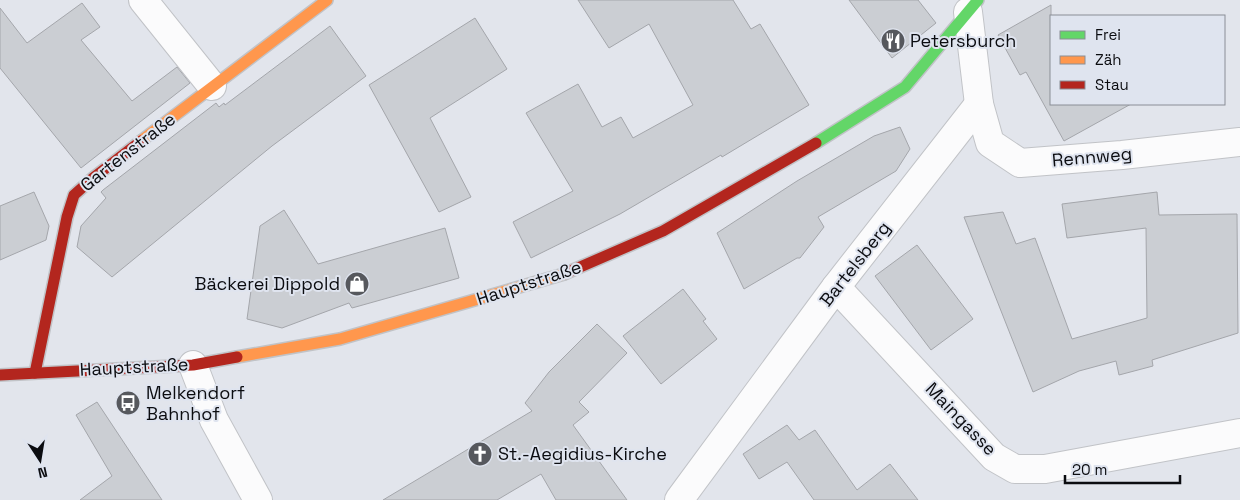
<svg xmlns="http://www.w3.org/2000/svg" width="1240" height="500" viewBox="0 0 1240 500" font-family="'Space Grotesk',sans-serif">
<rect width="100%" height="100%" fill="#e2e5ec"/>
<g fill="#cbced3" stroke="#a4a6ab">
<polygon points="578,0 733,0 751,29 760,24 809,105 747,142 722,157 721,155 620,214 531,258 513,222 573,191 526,113 578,84 602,127 621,117 633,138 693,105 649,24 609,48"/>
<polygon points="849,0 918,0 936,23 892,58"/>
<polygon points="82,3 100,27 81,40 132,101 177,67 190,83 81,168 0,68 0,8 27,43"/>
<polygon points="1051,5 1051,104 1131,104 1064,141 1026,72 1020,75 998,35"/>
<polygon points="475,18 507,69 430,118 471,197 439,212 369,85"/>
<polygon points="330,26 366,76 272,146 112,277 77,247 81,226 106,198 101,192 103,190 216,103 219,107 224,103 225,105"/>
<polygon points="900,127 910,149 896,171 818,217 824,227 800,258 797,258 744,289 717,233 797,181 874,136"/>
<polygon points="34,192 49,226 46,240 0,260 0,206"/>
<polygon points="1157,192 1159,215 1237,214 1238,333 1152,360 1153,366 1119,375 1116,361 1079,371 1033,392 964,217 1003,212 1016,244 1035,238 1072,339 1147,318 1146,228 1067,238 1062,204"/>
<polygon points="284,210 318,264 445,228 459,278 352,308 349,303 282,328 247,319 260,226"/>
<polygon points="917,245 973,319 931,350 875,276"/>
<polygon points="683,289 706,319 703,321 717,339 661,384 623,336"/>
<polygon points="597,324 627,353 579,402 589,412 573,425 627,500 556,500 541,474 497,500 383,500 532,411 525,403 549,372"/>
<polygon points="97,402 162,500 80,500 112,476 76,415"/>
<polygon points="787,425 799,440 815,430 857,490 890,464 918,500 814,500 787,462 759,479 743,454"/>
</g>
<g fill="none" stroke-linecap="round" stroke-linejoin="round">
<defs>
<g id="street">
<polyline points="143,0 212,86"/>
<polyline points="968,12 979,104 990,143 1020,163 1122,155 1240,142"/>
<polyline points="836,287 994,457 1015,469 1045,469 1240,433"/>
<polyline points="193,365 214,420 258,500"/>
<polyline points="679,500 836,287 979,104"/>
</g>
<polyline id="fast" points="816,143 905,87 978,0"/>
<g id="slow">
<polyline points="141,141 327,0"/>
<polyline points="237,357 340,339 564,274"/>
</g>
<g id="jam">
<polyline points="564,274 663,231 816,143"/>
<polyline points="35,373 67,217 74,195 93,178 141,141"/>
<polyline points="0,375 193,365 237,357"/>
</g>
</defs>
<use href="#street" stroke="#c1c3c7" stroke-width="30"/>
<use href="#fast" stroke="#c1c3c7" stroke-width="14"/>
<use href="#slow" stroke="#c1c3c7" stroke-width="14"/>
<use href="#jam" stroke="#c1c3c7" stroke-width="14"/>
<use href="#street" stroke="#fbfbfc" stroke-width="28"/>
<use href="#fast" stroke="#63d668" stroke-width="11"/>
<use href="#slow" stroke="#ff974d" stroke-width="11"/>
<use href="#jam" stroke="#b3261e" stroke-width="11"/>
</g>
<defs>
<symbol id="restaurant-disc" viewBox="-11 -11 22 22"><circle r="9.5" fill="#56585d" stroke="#dfe4ef"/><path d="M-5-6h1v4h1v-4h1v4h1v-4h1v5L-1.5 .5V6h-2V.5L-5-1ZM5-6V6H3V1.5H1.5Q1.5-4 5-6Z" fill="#fff"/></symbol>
<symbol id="shop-disc" viewBox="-11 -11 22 22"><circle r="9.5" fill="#56585d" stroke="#dfe4ef"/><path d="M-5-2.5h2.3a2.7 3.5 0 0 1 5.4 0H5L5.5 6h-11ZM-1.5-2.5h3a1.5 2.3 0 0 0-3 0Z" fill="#fff"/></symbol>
<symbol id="bus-disc" viewBox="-11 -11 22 22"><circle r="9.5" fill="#56585d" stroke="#dfe4ef"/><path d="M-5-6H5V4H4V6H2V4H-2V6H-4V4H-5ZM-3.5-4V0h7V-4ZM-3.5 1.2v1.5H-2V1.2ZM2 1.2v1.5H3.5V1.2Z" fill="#fff"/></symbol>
<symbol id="church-disc" viewBox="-11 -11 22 22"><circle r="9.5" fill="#56585d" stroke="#dfe4ef"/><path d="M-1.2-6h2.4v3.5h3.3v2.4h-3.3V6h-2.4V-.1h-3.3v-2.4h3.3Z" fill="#fff"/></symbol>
</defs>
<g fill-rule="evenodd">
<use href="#restaurant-disc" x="879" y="27" width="28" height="28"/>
<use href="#shop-disc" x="343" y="270" width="28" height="28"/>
<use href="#bus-disc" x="114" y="389" width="28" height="28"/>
<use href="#church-disc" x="466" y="440" width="28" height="28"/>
</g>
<g text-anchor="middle" stroke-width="4" stroke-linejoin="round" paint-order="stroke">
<g font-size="18" fill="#0b0c10" stroke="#dfe4ef" text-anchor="start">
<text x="910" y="47">Petersburch</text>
<text x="340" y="290" text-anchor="end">Bäckerei Dippold</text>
<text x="146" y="399">Melkendorf<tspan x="146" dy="21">Bahnhof</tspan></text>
<text x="498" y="460">St.-Aegidius-Kirche</text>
</g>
<g font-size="18" fill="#0b0c10" stroke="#dfe4ef">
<text transform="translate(128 152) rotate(-38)" y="6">Gartenstraße</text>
<text transform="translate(1092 157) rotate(-5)" y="6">Rennweg</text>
<text transform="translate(855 264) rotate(-52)" y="6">Bartelsberg</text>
<text transform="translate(529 283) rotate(-18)" y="6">Hauptstraße</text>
<text transform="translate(134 367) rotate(-3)" y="6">Hauptstraße</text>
<text transform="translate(961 419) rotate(46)" y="6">Maingasse</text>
</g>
</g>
<rect x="1050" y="15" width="175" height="90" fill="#dfe4ef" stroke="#8a8e96"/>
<rect x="1060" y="31" width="25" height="8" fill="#63d668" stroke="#8a8e96"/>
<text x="1095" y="40" font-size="15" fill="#0b0c10">Frei</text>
<rect x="1060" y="56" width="25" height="8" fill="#ff974d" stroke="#8a8e96"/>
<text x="1095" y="65" font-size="15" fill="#0b0c10">Zäh</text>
<rect x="1060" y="81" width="25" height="8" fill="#b3261e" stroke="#8a8e96"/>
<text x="1095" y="90" font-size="15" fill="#0b0c10">Stau</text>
<g transform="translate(40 460) rotate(168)" stroke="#dfe4ef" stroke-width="4" paint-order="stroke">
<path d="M0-4L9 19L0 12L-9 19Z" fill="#0b0c10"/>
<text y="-8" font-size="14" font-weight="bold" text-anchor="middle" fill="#0b0c10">N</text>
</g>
<path d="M1065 475v8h115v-8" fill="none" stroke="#0b0c10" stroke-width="2.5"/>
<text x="1072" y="475" font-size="15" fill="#0b0c10" stroke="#dfe4ef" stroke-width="4" paint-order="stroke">20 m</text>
</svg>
